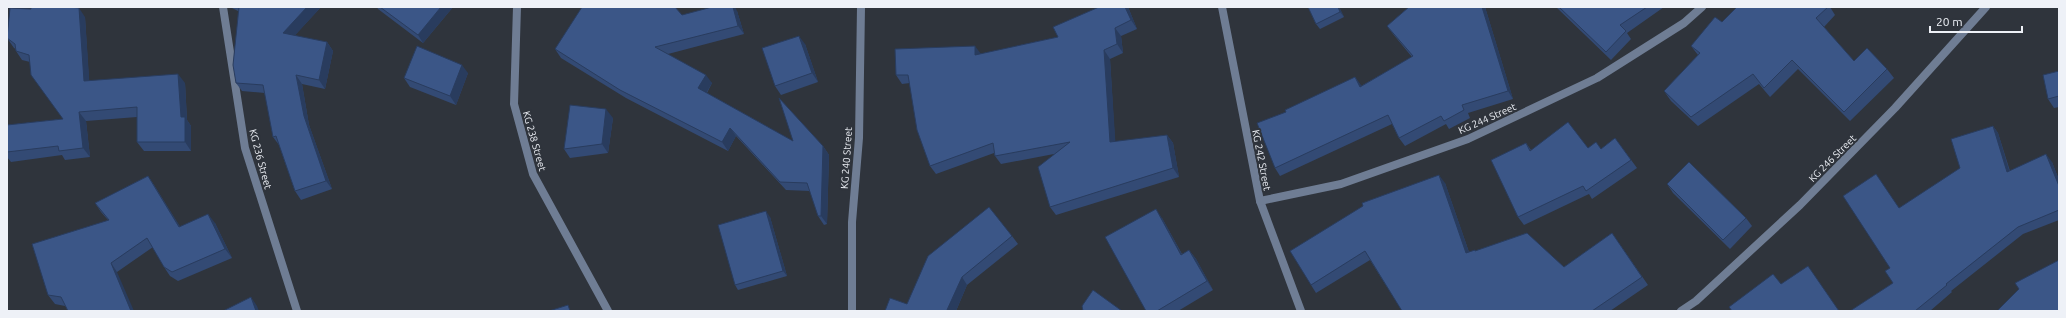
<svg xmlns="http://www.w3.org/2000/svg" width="2066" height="318" viewBox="0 0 2066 318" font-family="Ubuntu,sans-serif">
<rect width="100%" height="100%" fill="#2f343c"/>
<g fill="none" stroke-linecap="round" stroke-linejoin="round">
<g stroke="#6f7d94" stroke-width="8">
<polyline points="223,7 245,148 297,311"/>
<polyline points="517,7 514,104 533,174 608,311"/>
<polyline points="1222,7 1260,201 1301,311"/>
<polyline points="1260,201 1341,184 1468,139 1597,78 1684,23 1702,7"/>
<polyline points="852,311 852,222 859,138 861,7"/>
<polyline points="1681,311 1696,301 1800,205 1895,108 1986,7"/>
</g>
</g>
<g fill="#334a74">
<polygon points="230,7 321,7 294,36 327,42 333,51 325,89 302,84 309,125 332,189 301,200 295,191 279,145 273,137 265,93 242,91 236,83 238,11"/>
<polygon points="377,7 453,7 423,43 378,9"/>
<polygon points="1128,7 1137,29 1121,36 1123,53 1110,59 1115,142 1167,135 1173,143 1179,177 1056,215 1050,207 1054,154 1001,164 995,156 994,153 936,174 930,166 910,83 902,84 896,75 980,54 1058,37"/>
<polygon points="1308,7 1339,7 1344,17 1320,29 1316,24"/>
<polygon points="1408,7 1485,7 1513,99 1468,113 1470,118 1449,129 1446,124 1405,146 1399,138 1392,124 1280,176 1275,168 1286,112 1355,77 1361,86 1412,57 1393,34 1387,26 1409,7"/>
<polygon points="1556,7 1664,7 1627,33 1631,39 1611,60"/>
<polygon points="1737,7 1830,7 1835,15 1824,27 1854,61 1887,69 1894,78 1850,121 1798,69 1770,97 1759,84 1698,126 1671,101 1664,91 1698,55 1691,46 1722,22"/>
<polygon points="737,11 744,34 668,54 712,83 707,93 793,141 823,146 829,155 827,224 824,225 818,216 810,191 786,190 736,136 728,151 626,98 561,58 555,49 682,15"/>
<polygon points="85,17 89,81 185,83 187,120 191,126 191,151 144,151 137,142 137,117 86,121 90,157 65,160 62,155 11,162 7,157 7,125 63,119 30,62 22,60 16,51 16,49 14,48 7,38"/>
<polygon points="805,44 818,82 781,95 775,86"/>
<polygon points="2059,71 2059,107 2054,108 2048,99"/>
<polygon points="468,73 456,105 410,87 404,78"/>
<polygon points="613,118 608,153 570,158 564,149"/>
<polygon points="1993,126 1998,133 2010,171 2052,162 2059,180 2059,220 2023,234 1951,291 1952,292 1930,311 1851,311 1893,283 1890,268 1960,168"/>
<polygon points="1615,138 1637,168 1592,199 1589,194 1524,225 1518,217 1526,143 1531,150 1588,148 1601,149"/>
<polygon points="148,176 154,185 180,227 215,223 232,258 178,281 170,276 164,267 153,247 117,272 65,306 55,304 48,295 108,220 101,212 95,203"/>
<polygon points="1445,183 1469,252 1476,251 1564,267 1612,233 1648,285 1610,311 1402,311 1370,260 1316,293 1311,285"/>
<polygon points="1667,184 1746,218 1752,226 1730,249 1673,193"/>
<polygon points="770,217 787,276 738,290 735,285"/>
<polygon points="1162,218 1182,254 1189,250 1196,259 1213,290 1178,311 1146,311"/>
<polygon points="1012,236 1018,244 967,285 956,311 885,311 907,304"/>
</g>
<g fill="#293c5e">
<polygon points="307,7 321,7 289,42 283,33"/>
<polygon points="441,7 453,7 423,43 418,35"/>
<polygon points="733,7 735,7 737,11 744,34 738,26"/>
<polygon points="1125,7 1128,7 1137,29 1131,20"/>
<polygon points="1338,7 1339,7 1344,17 1340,12"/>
<polygon points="1482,7 1485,7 1513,99 1508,91"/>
<polygon points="79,8 85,17 90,91 84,81"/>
<polygon points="1115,28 1121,36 1123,53 1117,44"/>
<polygon points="799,36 805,44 818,82 812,73"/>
<polygon points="327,42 333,51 325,89 319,80"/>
<polygon points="975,46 981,54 975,55"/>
<polygon points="1104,50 1110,59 1116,151 1110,142"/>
<polygon points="462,65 468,73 456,105 450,96"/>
<polygon points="178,74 185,83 187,120 191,126 191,151 185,142 181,117"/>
<polygon points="296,75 302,84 309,125 332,189 326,181 304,116"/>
<polygon points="706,75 712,83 704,97 698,88"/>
<polygon points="1355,77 1361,85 1365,95 1360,87"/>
<polygon points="606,109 613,118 608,153 602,144"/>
<polygon points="79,112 86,121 90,157 83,148"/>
<polygon points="1993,126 1998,133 2012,180 2007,172"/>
<polygon points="730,128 736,136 728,151 722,142"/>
<polygon points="1167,135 1173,143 1179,177 1173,168"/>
<polygon points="823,146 829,155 827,224 821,216"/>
<polygon points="2046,154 2052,162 2059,180 2059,186"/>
<polygon points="1439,175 1445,183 1472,261 1466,253"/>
<polygon points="148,176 154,185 186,236 179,227"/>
<polygon points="1156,209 1162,218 1187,264 1181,255"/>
<polygon points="766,211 770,217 787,276 783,271"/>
<polygon points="208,214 215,223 232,258 225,249"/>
<polygon points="1189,250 1196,259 1213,290 1207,281"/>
<polygon points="111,263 117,272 134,311 131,311"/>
<polygon points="962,277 967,285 956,311 948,311 947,310"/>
<polygon points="251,297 257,306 259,311 256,311"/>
</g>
<g fill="#3b5687" stroke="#293c5e">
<polygon points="31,7 69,7 79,8 84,81 178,74 181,117 185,117 185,142 137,142 137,107 79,112 83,148 59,151 58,146 7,152 7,125 63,119 31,75 29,55 16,51 15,44 7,38 10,8 31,9"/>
<polygon points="239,7 307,7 283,33 327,42 319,80 296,75 304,116 326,181 295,191 276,136 273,137 263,85 236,83 233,65"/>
<polygon points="380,7 441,7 418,35"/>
<polygon points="582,7 675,7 682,15 712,7 733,7 738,26 655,47 706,75 698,88 793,141 779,98 823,146 821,216 818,216 807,183 780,182 730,128 722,142 620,90 555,49"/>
<polygon points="1099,7 1125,7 1131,20 1115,28 1117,44 1104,50 1110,142 1167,135 1173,168 1050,207 1038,167 1070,142 995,156 993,143 930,166 917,130 908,75 896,75 895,49 975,46 975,55 1058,37 1053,27"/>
<polygon points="1308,7 1338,7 1340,12 1316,24"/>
<polygon points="1409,7 1482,7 1508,91 1462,105 1464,110 1444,121 1441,116 1399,138 1388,115 1275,168 1257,123 1286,112 1285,110 1355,77 1360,87 1413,56 1387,26"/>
<polygon points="1559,7 1647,7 1620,25 1626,31 1606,52"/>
<polygon points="1737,7 1828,7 1816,18 1854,61 1867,48 1887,69 1844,112 1792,60 1764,88 1753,74 1691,117 1664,91 1700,53 1691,46 1715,17 1722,22"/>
<polygon points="799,36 812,73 775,86 762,48"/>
<polygon points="417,46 462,65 450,96 404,78"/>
<polygon points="2059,71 2059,96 2048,99 2043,75"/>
<polygon points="570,105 606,109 602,144 564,149"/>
<polygon points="1568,122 1588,148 1596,142 1601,149 1615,138 1631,160 1586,191 1583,186 1518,217 1491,160 1526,143 1530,151"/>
<polygon points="1993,126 2007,172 2046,154 2059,186 2059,210 2018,227 1946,284 1947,285 1915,311 1850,311 1893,283 1885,271 1890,268 1843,196 1876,174 1899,208 1960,168 1951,139"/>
<polygon points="1689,162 1746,218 1723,240 1667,184"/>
<polygon points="1439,175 1466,253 1475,250 1475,251 1527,233 1564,267 1612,233 1642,277 1592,311 1402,311 1365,251 1311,285 1290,251 1363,206 1362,203"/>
<polygon points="148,176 179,227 208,214 225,249 172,272 164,267 147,238 111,263 131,311 68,311 61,297 48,295 32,244 109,220 95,203"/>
<polygon points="989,207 1012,236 962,277 947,310 949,311 885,311 890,298 907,304 928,256"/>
<polygon points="1156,209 1181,255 1189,250 1207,281 1157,311 1146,311 1105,237"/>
<polygon points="766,211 783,271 735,285 718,225"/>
<polygon points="2059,260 2059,311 1997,311 2019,289 2015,283"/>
<polygon points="1808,266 1839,311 1732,311 1729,307 1773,274 1781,284"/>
<polygon points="1093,290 1122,311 1083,311 1082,306"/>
<polygon points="251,297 256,311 223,311"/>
<polygon points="568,305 570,311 549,311"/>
</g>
<g text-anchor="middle" stroke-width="4" stroke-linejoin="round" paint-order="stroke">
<g font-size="10" fill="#eef1f7" stroke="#2f343c">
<text transform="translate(1487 118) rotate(-24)" y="4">KG 244 Street</text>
<text transform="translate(535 141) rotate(74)" y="4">KG 238 Street</text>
<text transform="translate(846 158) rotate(-86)" y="4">KG 240 Street</text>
<text transform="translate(1832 158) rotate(-45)" y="4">KG 246 Street</text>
<text transform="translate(261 159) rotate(75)" y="4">KG 236 Street</text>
<text transform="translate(1262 160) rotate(79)" y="4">KG 242 Street</text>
</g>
</g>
<rect width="2066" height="318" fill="none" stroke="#eef1f7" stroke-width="16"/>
<path d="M1930 26v6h92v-6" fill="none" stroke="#eef1f7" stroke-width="2"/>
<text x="1936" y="26" font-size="12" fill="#eef1f7" stroke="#2f343c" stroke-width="3" paint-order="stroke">20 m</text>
</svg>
